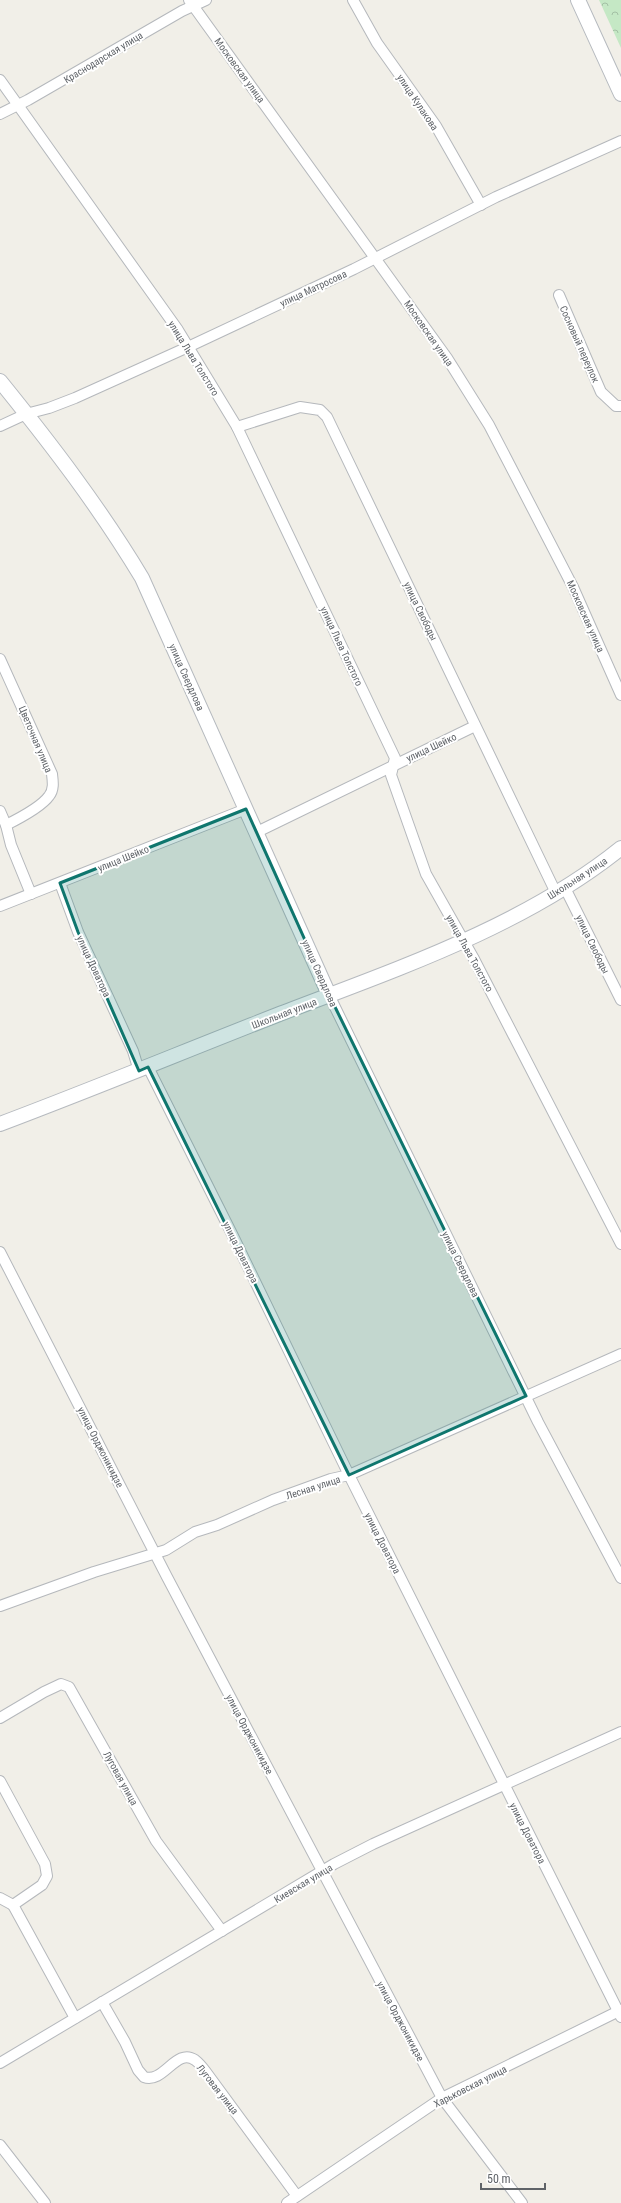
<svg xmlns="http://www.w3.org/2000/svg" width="621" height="2203" viewBox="0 0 621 2203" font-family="'Roboto Condensed',sans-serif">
<defs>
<pattern id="forest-crowns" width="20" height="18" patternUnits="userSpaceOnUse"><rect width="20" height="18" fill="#c5e8c5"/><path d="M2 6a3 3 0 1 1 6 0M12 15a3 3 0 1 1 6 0" fill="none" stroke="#a3c0a4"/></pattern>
</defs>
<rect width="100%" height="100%" fill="#f1efe8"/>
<polygon fill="url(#forest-crowns)" points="599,0 621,0 621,48"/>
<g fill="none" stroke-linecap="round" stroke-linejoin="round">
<defs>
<g id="street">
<polyline points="189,0 447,358 489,425 515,475 573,587 621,695"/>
<polyline points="353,0 377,43 436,126 481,205"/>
<polyline points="0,80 178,330 237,427 395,758 391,775 426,874 474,959 621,1244"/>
<polyline points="0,114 28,100 182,11 206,0"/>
<polyline points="559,295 601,392 616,406 621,406"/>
<polyline points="0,426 26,414 49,408 75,398 188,347 354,269 496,197 621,141"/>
<polyline points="237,427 300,407 320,410 327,417 556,893"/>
<path d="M0 659 52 774C53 782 54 790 49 796 42 806 18 819 6 825"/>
<polyline points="0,811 6,825 11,845 31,894"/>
<polyline points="257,832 475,726"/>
<polyline points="60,883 78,932 133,1051 139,1071"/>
<polyline points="565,888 621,1000"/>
<polyline points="0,906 246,809"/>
<polyline points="330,997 538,1422 621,1578"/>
<polyline points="148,1067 233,1236 349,1475 621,2017"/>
<polyline points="0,1252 167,1577 442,2098 522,2203"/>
<polyline points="0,1606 94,1572 166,1550 195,1532 217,1525 273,1500 331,1479 349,1475 621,1354"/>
<polyline points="0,1718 44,1692 61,1684 69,1687 156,1841 222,1931"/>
<polyline points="0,1781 45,1864 47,1876 42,1885 13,1905 75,2018"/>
<polyline points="0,1898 13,1905"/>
<path d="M102 2002 125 2042 138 2070 144 2077C164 2084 176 2047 195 2060 199 2063 203 2068 206 2072L297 2196"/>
<polyline points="0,2063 334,1864 373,1844 621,1732"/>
<polyline points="0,2145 45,2203"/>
<polyline points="287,2203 442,2098 621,2010"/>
</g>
<g id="secondary">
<polyline points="578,0 621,94"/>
<path d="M0 381C51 444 100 508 142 578L330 997"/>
<path d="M0 1124C93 1089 185 1051 277 1015 394 970 523 927 621 848"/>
</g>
</defs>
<use href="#street" stroke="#b5b8bc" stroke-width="12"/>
<use href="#secondary" stroke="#b6babf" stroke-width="16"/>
<use href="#street" stroke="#fff" stroke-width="10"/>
<use href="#secondary" stroke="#fff" stroke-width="14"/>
</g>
<path fill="#0f766e" fill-opacity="0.2" stroke="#0f766e" stroke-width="3" stroke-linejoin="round" d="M246 809 336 1009 526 1396 349 1475 148 1067 139 1071 78 932 60 883Z"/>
<g text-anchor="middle" stroke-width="4" stroke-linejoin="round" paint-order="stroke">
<g font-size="10" fill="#5f6368" stroke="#fff">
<text transform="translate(103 57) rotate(-31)" y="4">Краснодарская улица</text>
<text transform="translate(240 70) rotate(54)" y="4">Московская улица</text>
<text transform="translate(418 102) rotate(56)" y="4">улица Кулакова</text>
<text transform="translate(313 288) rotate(-25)" y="4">улица Матросова</text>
<text transform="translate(429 333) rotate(55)" y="4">Московская улица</text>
<text transform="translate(580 344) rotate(66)" y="4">Сосновый переулок</text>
<text transform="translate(194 358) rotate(58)" y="4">улица Льва Толстого</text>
<text transform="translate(421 611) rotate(64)" y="4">улица Свободы</text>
<text transform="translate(586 616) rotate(66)" y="4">Московская улица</text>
<text transform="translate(342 646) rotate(65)" y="4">улица Льва Толстого</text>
<text transform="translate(187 677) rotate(66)" y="4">улица Свердлова</text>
<text transform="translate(36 739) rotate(67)" y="4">Цветочная улица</text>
<text transform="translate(431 747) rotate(-25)" y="4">улица Шейко</text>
<text transform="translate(123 858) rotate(-22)" y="4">улица Шейко</text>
<text transform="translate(577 878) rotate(-33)" y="4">Школьная улица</text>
<text transform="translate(593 944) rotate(64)" y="4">улица Свободы</text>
<text transform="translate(470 953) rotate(61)" y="4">улица Льва Толстого</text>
<text transform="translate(94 966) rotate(65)" y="4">улица Доватора</text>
<text transform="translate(320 973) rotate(66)" y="4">улица Свердлова</text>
<text transform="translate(284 1013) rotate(-21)" y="4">Школьная улица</text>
<text transform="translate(241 1252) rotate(64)" y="4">улица Доватора</text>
<text transform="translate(461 1264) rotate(64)" y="4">улица Свердлова</text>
<text transform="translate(101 1447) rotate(63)" y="4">улица Орджоникидзе</text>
<text transform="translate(313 1487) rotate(-18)" y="4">Лесная улица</text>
<text transform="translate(383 1543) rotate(63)" y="4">улица Доватора</text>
<text transform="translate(250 1734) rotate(62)" y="4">улица Орджоникидзе</text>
<text transform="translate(121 1778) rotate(61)" y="4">Луговая улица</text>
<text transform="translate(528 1833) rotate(63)" y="4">улица Доватора</text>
<text transform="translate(303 1883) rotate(-31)" y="4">Киевская улица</text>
<text transform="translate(401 2021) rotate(62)" y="4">улица Орджоникидзе</text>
<text transform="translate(470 2086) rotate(-27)" y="4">Харьковская улица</text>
<text transform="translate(218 2089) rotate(52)" y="4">Луговая улица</text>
</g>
</g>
<path d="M481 2183v6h64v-6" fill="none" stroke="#5f6368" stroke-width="2"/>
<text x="487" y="2183" font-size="12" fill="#5f6368" stroke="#ffffff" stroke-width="3" paint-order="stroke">50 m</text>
</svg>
